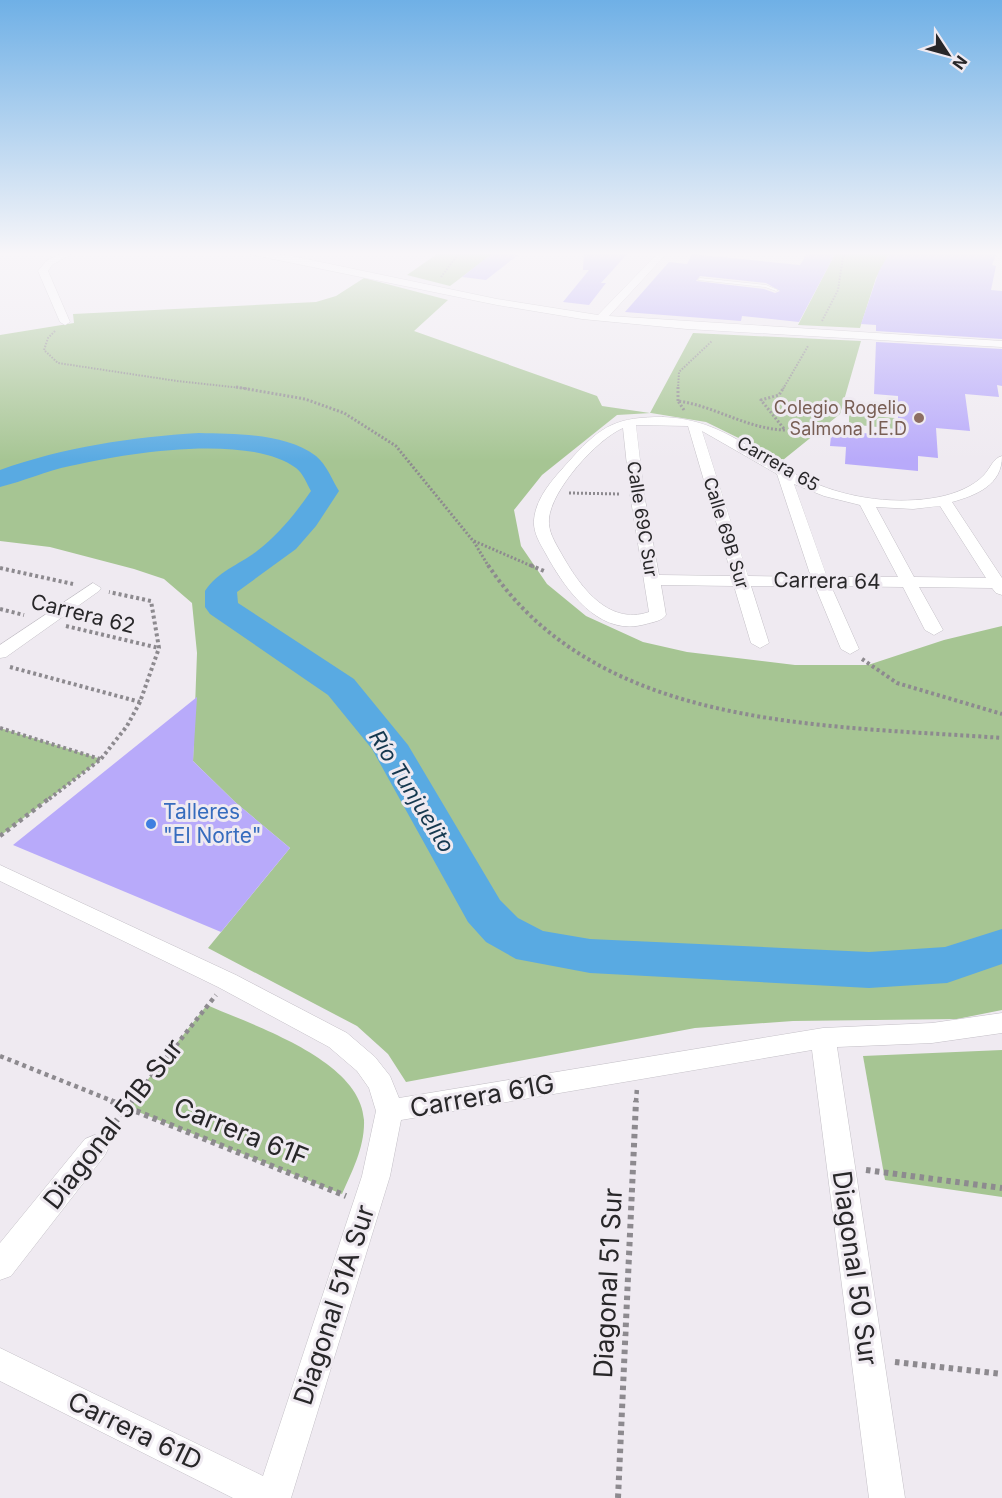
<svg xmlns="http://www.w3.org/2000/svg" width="1002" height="1498" viewBox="0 0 1002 1498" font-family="Inter,sans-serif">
<rect width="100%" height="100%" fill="#efeaf1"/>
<g fill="#a6c593">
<polygon points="440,252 495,252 450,286 407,275"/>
<polygon points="836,252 890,252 876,278 860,328 798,325"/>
<polygon points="364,278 448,300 414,331 597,396 602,406 650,413 693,333 861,341 840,414 783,460 706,422 651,413 617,415 542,475 514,510 521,546 547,584 586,616 643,642 687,652 795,665 868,665 944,640 1002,626 1002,1010 957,1019 793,1021 695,1028 406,1082 388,1054 357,1026 208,948 290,848 235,802 193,761 197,653 192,603 164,579 134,569 50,547 0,541 0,335 74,323 73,314 316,302 336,296"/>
<polygon points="850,402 895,406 896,416 850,412"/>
<polygon points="849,414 895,418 896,429 849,424"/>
<polygon points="0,728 101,759 0,836"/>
<path d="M207 1005C254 1026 361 1060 364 1120 365 1147 352 1171 342 1194L126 1107Z"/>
<polygon points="1002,1050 1002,1197 885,1180 863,1056"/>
</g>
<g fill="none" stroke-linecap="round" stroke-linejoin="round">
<path fill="#59aae2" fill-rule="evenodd" d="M199 433C236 434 285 433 316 456 327 465 332 480 339 491L316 526 296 549 237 592 238 603 354 679 408 745 500 900 518 918 543 931 590 939 869 952 945 947 1002 929V964L947 983 869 988 590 973 516 959 486 942 468 922 372 749 328 695 210 614 205 607V591C218 571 239 565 257 551 279 534 295 514 311 491 307 484 303 473 296 468 249 433 125 453 70 466 46 471 24 481 0 487V470C64 447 132 437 199 433Z"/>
</g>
<g fill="#b8aafa" fill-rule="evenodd">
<polygon points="494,252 518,255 486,280 462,277"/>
<polygon points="584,252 629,252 601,283 606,283 589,305 563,302 589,270 583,270"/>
<path d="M808 252H836L799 322 742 316 741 321 625 312 669 262 687 264 692 254 800 265ZM700 276 766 283 780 291 775 293 764 289 696 281Z"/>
<polygon points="890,252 997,252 992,265 996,266 991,290 1002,291 1002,339 876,331 876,325 861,324 879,271"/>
<polygon points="876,342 1002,349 1002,386 997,385 999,397 965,394 970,431 936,428 938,458 918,456 918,471 845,464 846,447 830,446 832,425 863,427 863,433 898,436 898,396 874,394"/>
<polygon points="197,697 193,761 235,802 290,848 221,932 13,845"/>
</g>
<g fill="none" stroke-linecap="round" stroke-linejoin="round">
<defs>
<polygon id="lane" points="700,278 766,285 778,290 776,291 765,287 698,280"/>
<g id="street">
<polygon points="64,252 75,252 52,265 48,271 70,322 65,325 60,322 38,271 46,261"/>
<polygon points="239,252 287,255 497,299 598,315 659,252 668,252 609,316 1002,341 1002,347 687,329 582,319 497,305"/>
<path d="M663 417C726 419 758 459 812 482 850 499 898 505 939 497 954 494 973 487 984 475 990 469 993 458 1002 456 1002 485 977 495 952 502L1002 578V595L996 593 992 588 919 587 943 630 934 635 925 630 903 587 831 586 859 649 850 654 841 649 815 586H751L769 643 760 648 751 643 734 586 661 585 666 615C662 621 653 622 646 624 599 638 565 589 546 554 540 543 533 533 534 520 536 495 557 475 572 458 602 425 617 417 663 417ZM636 425 688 426 732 576 659 575 644 494ZM623 428 630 494 649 612C607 626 579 585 561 553 555 542 548 532 549 519 551 490 597 439 623 428ZM702 431 777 474 811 577 748 576ZM794 484 824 496 860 505 898 577H827ZM940 506 986 578 914 577 876 507 913 509Z"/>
<polygon points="93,583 101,588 99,591 6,657 0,658 0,645"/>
<polygon points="0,865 236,975 347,1033 375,1057 390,1076 399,1098 823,1028 932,1023 1002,1013 1002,1033 932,1043 837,1047 905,1498 869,1498 812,1050 401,1120 390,1176 291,1498 233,1498 0,1381 0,1348 263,1476 362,1176 376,1111 369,1088 357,1071 329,1047 218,987 0,881"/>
<polygon points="95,1135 105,1139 109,1147 105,1155 11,1276 0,1280 0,1243 85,1139"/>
</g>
</defs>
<use href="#lane" stroke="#c4c0c7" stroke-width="1"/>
<use href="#street" stroke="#c4c0c7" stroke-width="1"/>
<g stroke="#8d8a8f" stroke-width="2" stroke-dasharray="1.5 1.5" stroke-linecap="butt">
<polyline points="441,277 460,252"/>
<polyline points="822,321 838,290 843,257 847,252"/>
<polyline points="55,331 48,338 44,350 58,363 177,381 251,389"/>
<polyline points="678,389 679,372 712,341"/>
<polyline points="783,389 808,346"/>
</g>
<g stroke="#8d8a8f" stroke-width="3" stroke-dasharray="2 2" stroke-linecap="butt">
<polyline points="236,387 305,399 344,413 396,446 474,542 489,567"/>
<polyline points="678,401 678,387"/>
<path d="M684 410 678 401C715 406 747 429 785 430L761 400 779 395 784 387"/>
<polyline points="569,493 621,494"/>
<polyline points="474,541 534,567"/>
</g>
<g stroke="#8d8a8f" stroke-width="4" stroke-dasharray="3 3" stroke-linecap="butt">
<path d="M488 565C598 731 826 725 1002 738"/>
<polyline points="530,565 544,571"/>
<polyline points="0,568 73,584"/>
<polyline points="0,609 24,615"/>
<polyline points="66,626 159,648"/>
<polyline points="862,659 897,683 1002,714"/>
<polyline points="10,667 140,702"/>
<polyline points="0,728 100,759"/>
<polyline points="49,799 101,759 127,726 140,702 159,648 151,601 109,592"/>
</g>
<g stroke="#8d8a8f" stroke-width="4.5" stroke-dasharray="4 4" stroke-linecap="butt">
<polyline points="0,836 51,797"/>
<polyline points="0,1056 115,1102"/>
<polyline points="131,1102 216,995"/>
<polyline points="636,1102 637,1088"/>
</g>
<g stroke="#8d8a8f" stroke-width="6" stroke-dasharray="4.5 4.5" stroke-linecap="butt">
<polyline points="111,1101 346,1196"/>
<polyline points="109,1130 132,1101"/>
<polyline points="866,1170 1002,1188"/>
<polyline points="895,1362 1002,1374"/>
<polyline points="618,1498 636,1101"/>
</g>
<use href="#lane" fill="#fff" fill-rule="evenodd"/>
<use href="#street" fill="#fff" fill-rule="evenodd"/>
</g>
<linearGradient id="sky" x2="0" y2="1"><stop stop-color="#6fb0e6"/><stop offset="0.55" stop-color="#f8f6f9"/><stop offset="1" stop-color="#f8f6f9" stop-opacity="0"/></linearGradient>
<rect width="1002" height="461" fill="url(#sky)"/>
<circle fill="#8d6e63" stroke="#efeaf1" stroke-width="2" cx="919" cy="418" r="6"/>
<circle fill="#3f7fe0" stroke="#efeaf1" stroke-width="2" cx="151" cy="824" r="6"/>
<g text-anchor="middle" stroke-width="6" stroke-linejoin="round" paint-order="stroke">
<g font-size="18" fill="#785e54" stroke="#efeaf1" text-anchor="end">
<text x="907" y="414">Colegio Rogelio<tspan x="907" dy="21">Salmona I.E.D</tspan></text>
</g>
<g font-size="18" fill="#282729" stroke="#efeaf1">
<text transform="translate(778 464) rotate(30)" y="6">Carrera 65</text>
<text transform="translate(642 519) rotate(81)" y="6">Calle 69C Sur</text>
<text transform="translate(726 533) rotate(73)" y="6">Calle 69B Sur</text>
</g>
<g font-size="21" fill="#282729" stroke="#efeaf1">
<text transform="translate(827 581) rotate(1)" y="7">Carrera 64</text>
<text transform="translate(83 614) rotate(14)" y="7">Carrera 62</text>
</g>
<g font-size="21" fill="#366cbe" stroke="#efeaf1" text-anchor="start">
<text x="163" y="819">Talleres<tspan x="163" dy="24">"El Norte"</tspan></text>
</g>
<g font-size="22" font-style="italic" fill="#15384f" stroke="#efeaf1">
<text transform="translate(412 791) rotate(58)" y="8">Río Tunjuelito</text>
</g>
<g font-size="26" fill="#282729" stroke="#efeaf1">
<text transform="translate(482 1096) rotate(-10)" y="9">Carrera 61G</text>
<text transform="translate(113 1124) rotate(-52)" y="9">Diagonal 51B Sur</text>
<text transform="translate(241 1132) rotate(22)" y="9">Carrera 61F</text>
<text transform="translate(855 1268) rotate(82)" y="9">Diagonal 50 Sur</text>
<text transform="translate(608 1283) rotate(-87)" y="9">Diagonal 51 Sur</text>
<text transform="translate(334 1305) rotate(-72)" y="9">Diagonal 51A Sur</text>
<text transform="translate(135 1431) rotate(26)" y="9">Carrera 61D</text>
</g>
</g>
<g transform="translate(948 54) rotate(126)" stroke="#efeaf1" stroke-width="4.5" paint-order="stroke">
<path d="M0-4.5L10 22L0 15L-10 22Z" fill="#282729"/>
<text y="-9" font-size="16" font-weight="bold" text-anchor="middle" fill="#282729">N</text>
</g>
</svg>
